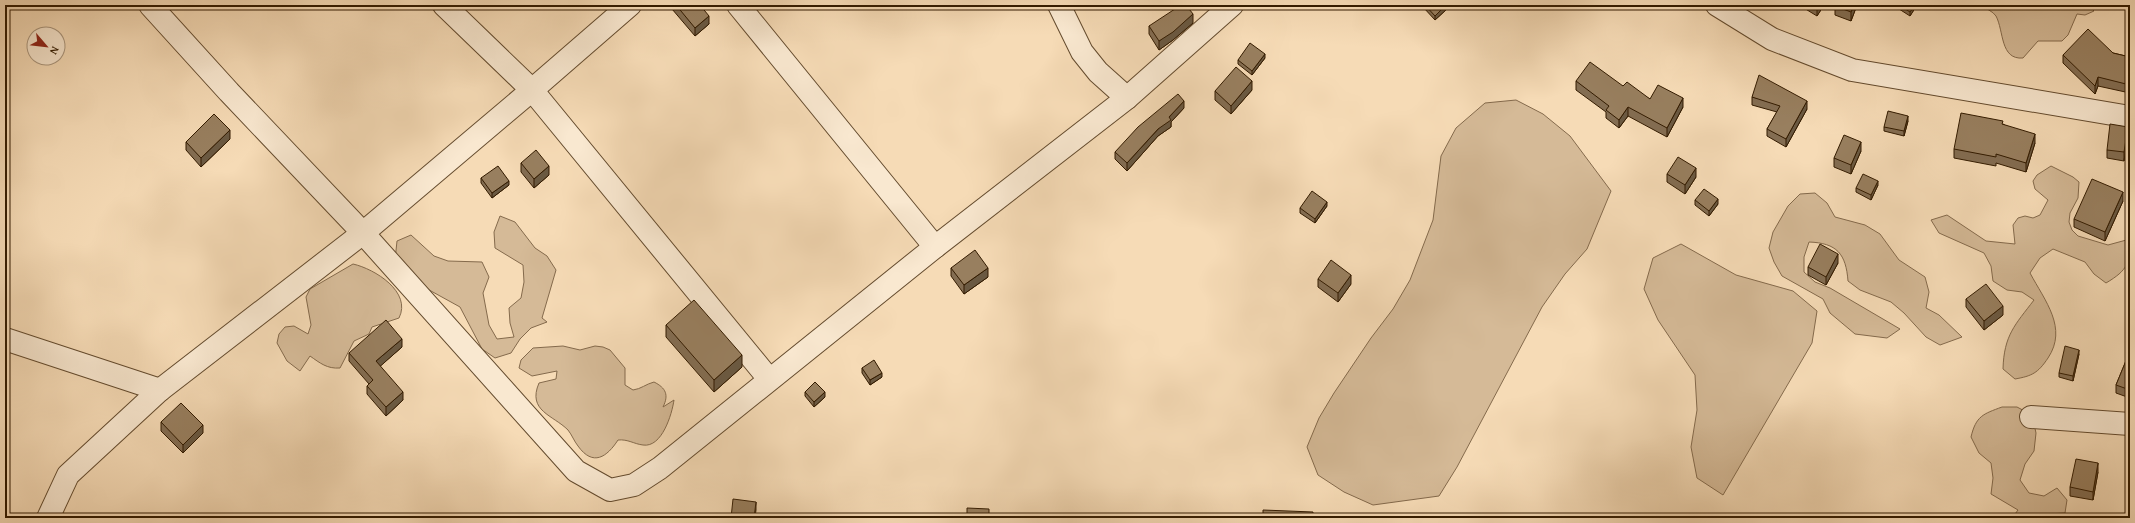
<svg xmlns="http://www.w3.org/2000/svg" width="2135" height="523" viewBox="0 0 2135 523" font-family="'Gentium Book Plus',serif">
<rect width="100%" height="100%" fill="#f6dbb6"/>
<filter id="stains"><feTurbulence type="fractalNoise" baseFrequency=".005" numOctaves="4"/><feColorMatrix values="0 0 0 0 .2 0 0 0 0 .09 0 0 0 0 .02 0 0 0 .5 -.17"/></filter>
<radialGradient id="worn" r=".72"><stop offset=".6" stop-color="#630" stop-opacity="0"/><stop offset="1" stop-color="#630" stop-opacity=".3"/></radialGradient>
<g fill="#d5ba97" stroke="#846a4c">
<path d="M1982 5H2088L2094 11 2085 15 2077 14 2068 35 2062 41H2038L2023 58C2000 60 2004 31 1996 16 1993 11 1985 9 1982 5Z"/>
<polygon points="1516,100 1543,114 1570,136 1611,191 1587,249 1565,274 1542,307 1457,467 1439,496 1373,505 1344,492 1318,475 1307,447 1319,418 1334,393 1371,338 1393,309 1410,280 1433,220 1441,156 1456,128 1485,103"/>
<path d="M2051 166 2073 177 2079 182 2078 198 2070 213 2069 222 2072 230 2078 236 2108 245 2130 239C2130 263 2128 270 2106 283L2094 274 2085 262 2053 249 2040 258 2030 273C2045 301 2068 328 2048 358 2038 373 2032 376 2015 379L2003 369C2004 335 2015 325 2034 300L2022 292 2007 290 1993 281 1991 266 1984 253 1939 233 1931 220 1947 215 1986 241 2015 244 2013 225 2018 218 2025 216 2033 218 2040 215 2048 200 2035 189 2033 181 2037 175Z"/>
<path d="M1815 193 1827 203 1835 217 1865 225 1880 234 1899 260 1925 277 1929 292 1926 308 1939 315 1962 337 1940 345 1926 337 1904 313 1891 302 1860 290 1848 281C1846 254 1837 243 1809 242L1804 257V272L1815 282 1830 288 1900 329 1887 338 1855 334 1830 313 1823 299 1782 276 1774 262 1769 248 1773 232 1788 206 1800 194Z"/>
<polygon points="500,216 515,222 535,248 547,256 556,270 542,318 547,322 531,328 520,339 511,353 495,358 482,349 460,307 402,275 395,260 397,241 411,235 434,256 448,261 482,262 489,277 483,293 489,325 497,339 514,337 510,323 509,308 521,298 524,282 523,265 495,248 494,232"/>
<polygon points="1681,244 1736,275 1793,291 1817,311 1812,343 1723,495 1697,478 1691,447 1697,410 1695,375 1658,320 1644,289 1653,258"/>
<path d="M353 264C375 269 412 292 399 318L372 327 369 334 354 341 340 368C327 369 320 363 310 356L300 371 287 361 277 343 279 334 285 327 294 326 308 334 311 325 306 297 310 289Z"/>
<path d="M563 346 580 350 595 346 603 347 610 350 625 368V385L633 390C641 389 646 384 654 382 666 388 669 395 663 407L674 400C672 414 662 448 643 445 634 444 628 439 618 440 607 457 593 467 578 446 574 441 572 435 568 430 553 415 527 411 539 383L556 379 557 371 532 376 519 368 521 360 533 348Z"/>
<path d="M2002 407H2017L2032 415 2036 433 2034 451 2025 464 2020 480 2029 493 2044 496 2057 488 2067 500 2065 513 2048 514 2047 518H2012L2018 510 1991 494 1993 478 1991 463 1979 453 1971 437C1976 416 1983 414 2002 407Z"/>
</g>
<g fill="none" stroke-linecap="round" stroke-linejoin="round">
<defs>
<g id="street">
<polyline points="150,5 229,92 363,233 576,471 610,490 634,485 660,468 935,247 1127,98 1232,5"/>
<polyline points="444,5 532,90 769,379"/>
<polyline points="738,5 935,247"/>
<polyline points="1059,5 1082,52 1098,72 1127,98"/>
<polyline points="1717,5 1772,39 1852,70 2130,117"/>
<polyline points="5,339 160,390"/>
<polyline points="2031,417 2130,424"/>
<polyline points="48,518 68,475 160,390 363,233 532,90 630,5"/>
</g>
</defs>
<use href="#street" stroke="#644b2e" stroke-width="24"/>
<use href="#street" stroke="#f9e8d0" stroke-width="22"/>
</g>
<g fill="#836d52" stroke="#331b00">
<polygon points="672,5 700,5 709,24 695,36 672,9"/>
<polygon points="1423,5 1447,5 1447,9 1435,20 1423,7"/>
<polygon points="1799,5 1824,5 1817,16"/>
<polygon points="1857,5 1851,21 1835,15 1835,6"/>
<polygon points="1896,5 1917,5 1910,16 1896,7"/>
<polygon points="1193,23 1173,40 1159,50 1149,34 1149,26"/>
<polygon points="2113,53 2130,57 2130,93 2098,86 2095,94 2063,63 2063,55"/>
<polygon points="1265,58 1252,75 1238,64 1238,60"/>
<polygon points="1576,81 1623,86 1650,99 1683,107 1667,137 1628,116 1619,128 1606,118 1606,112 1576,90"/>
<polygon points="1252,90 1231,114 1215,100 1215,91"/>
<polygon points="1752,97 1807,109 1786,147 1767,136 1767,129 1777,112 1752,105"/>
<polygon points="1184,108 1171,122 1171,127 1158,136 1127,171 1115,159 1115,152"/>
<polygon points="1908,121 1904,136 1884,131 1884,127"/>
<polygon points="2003,124 2035,143 2026,172 1996,163 1996,166 1954,158 1954,149"/>
<polygon points="2128,135 2124,161 2107,158 2107,150"/>
<polygon points="230,139 201,167 186,150 186,142"/>
<polygon points="1861,151 1851,174 1834,167 1834,158"/>
<polygon points="521,163 549,175 534,188 521,172"/>
<polygon points="1667,174 1696,177 1685,194 1667,182"/>
<polygon points="481,178 509,185 492,198 481,183"/>
<polygon points="1878,185 1871,200 1856,192 1856,188"/>
<polygon points="1695,200 1718,204 1709,216 1695,205"/>
<polygon points="2123,201 2105,241 2074,227 2074,219"/>
<polygon points="1327,206 1315,223 1300,213 1300,208"/>
<polygon points="1838,263 1826,285 1808,275 1808,267"/>
<polygon points="951,268 988,277 964,294 951,276"/>
<polygon points="1318,279 1351,284 1338,302 1318,287"/>
<polygon points="1966,299 2003,315 1984,330 1966,307"/>
<polygon points="666,325 742,367 714,392 666,337"/>
<polygon points="402,347 380,366 403,400 386,416 367,394 367,386 369,384 349,361 349,353"/>
<polygon points="2130,351 2130,398 2116,393 2116,385"/>
<polygon points="2079,354 2073,381 2059,377 2059,373"/>
<polygon points="862,368 882,377 870,385 862,373"/>
<polygon points="805,392 825,397 814,407 805,396"/>
<polygon points="161,422 203,433 183,453 161,431"/>
<polygon points="2098,472 2093,500 2070,496 2070,487"/>
</g>
<g fill="#6a5942" stroke="#331b00">
<polygon points="1446,5 1447,5 1447,9 1435,20 1435,16"/>
<polygon points="1819,5 1824,5 1817,16 1817,7"/>
<polygon points="1854,5 1857,5 1851,21 1851,12"/>
<polygon points="1915,5 1917,5 1910,16 1910,12"/>
<polygon points="1193,14 1193,23 1173,40 1159,50 1159,41"/>
<polygon points="709,16 709,24 695,36 695,28"/>
<polygon points="1265,54 1265,58 1252,75 1252,71"/>
<polygon points="2098,77 2098,86 2095,94 2095,86"/>
<polygon points="1252,81 1252,90 1231,114 1231,106"/>
<polygon points="1683,98 1683,107 1667,137 1667,128"/>
<polygon points="1184,101 1184,108 1171,122 1171,127 1158,136 1127,171 1127,163"/>
<polygon points="1807,101 1807,109 1786,147 1786,139"/>
<polygon points="1628,107 1628,116 1619,128 1619,120"/>
<polygon points="1908,116 1908,121 1904,136 1904,131"/>
<polygon points="2128,127 2128,135 2124,161 2124,152"/>
<polygon points="230,130 230,139 201,167 201,158"/>
<polygon points="2035,134 2035,143 2026,172 2026,163"/>
<polygon points="1861,142 1861,151 1851,174 1851,165"/>
<polygon points="549,166 549,175 534,188 534,179"/>
<polygon points="1696,168 1696,177 1685,194 1685,185"/>
<polygon points="509,181 509,185 492,198 492,193"/>
<polygon points="1878,181 1878,185 1871,200 1871,195"/>
<polygon points="2123,192 2123,201 2105,241 2105,232"/>
<polygon points="1718,199 1718,204 1709,216 1709,211"/>
<polygon points="1327,202 1327,206 1315,223 1315,219"/>
<polygon points="1838,254 1838,263 1826,285 1826,277"/>
<polygon points="988,268 988,277 964,294 964,285"/>
<polygon points="1351,275 1351,284 1338,302 1338,293"/>
<polygon points="2003,306 2003,315 1984,330 1984,321"/>
<polygon points="402,339 402,347 376,370 376,361"/>
<polygon points="2079,350 2079,354 2073,381 2073,376"/>
<polygon points="742,355 742,367 714,392 714,380"/>
<polygon points="882,373 882,377 870,385 870,380"/>
<polygon points="403,392 403,400 386,416 386,407"/>
<polygon points="825,392 825,397 814,407 814,402"/>
<polygon points="203,425 203,433 183,453 183,445"/>
<polygon points="2098,463 2098,472 2093,500 2093,492"/>
<polygon points="756,502 756,510 755,518 754,518"/>
</g>
<g fill="#987f5f" stroke="#331b00">
<polygon points="676,5 700,5 709,16 695,28"/>
<polygon points="1181,5 1186,5 1193,14 1173,32 1159,41 1149,26"/>
<polygon points="1425,5 1446,5 1435,16"/>
<polygon points="1813,5 1819,5 1817,7"/>
<polygon points="1835,5 1854,5 1851,12 1835,6"/>
<polygon points="1899,5 1915,5 1910,12"/>
<polygon points="2088,29 2113,53 2130,57 2130,85 2098,77 2095,86 2063,55"/>
<polygon points="1250,43 1265,54 1252,71 1238,60"/>
<polygon points="1590,62 1623,86 1627,82 1650,99 1658,85 1683,98 1667,128 1628,107 1619,120 1606,110 1609,106 1576,81"/>
<polygon points="1236,67 1252,81 1231,106 1215,91"/>
<polygon points="1759,75 1807,101 1786,139 1767,129 1780,106 1752,97"/>
<polygon points="1178,94 1184,101 1169,117 1171,120 1158,129 1127,163 1115,152 1138,127"/>
<polygon points="1888,111 1908,116 1904,131 1884,127"/>
<polygon points="1961,113 2003,121 2002,124 2035,134 2026,163 1996,154 1996,157 1954,149"/>
<polygon points="214,114 230,130 201,158 186,142"/>
<polygon points="2110,124 2128,127 2124,152 2107,150"/>
<polygon points="1844,135 1861,142 1851,165 1834,158"/>
<polygon points="536,150 549,166 534,179 521,163"/>
<polygon points="1678,157 1696,168 1685,185 1667,174"/>
<polygon points="498,166 509,181 492,193 481,178"/>
<polygon points="1863,174 1878,181 1871,195 1856,188"/>
<polygon points="2092,179 2123,192 2105,232 2074,219"/>
<polygon points="1704,189 1718,199 1709,211 1695,200"/>
<polygon points="1312,191 1327,202 1315,219 1300,208"/>
<polygon points="1820,244 1838,254 1826,277 1808,267"/>
<polygon points="975,250 988,268 964,285 951,268"/>
<polygon points="1331,260 1351,275 1338,293 1318,279"/>
<polygon points="1986,284 2003,306 1984,321 1966,299"/>
<polygon points="694,300 742,355 714,380 666,325"/>
<polygon points="386,320 402,339 376,361 403,392 386,407 367,386 373,380 349,353"/>
<polygon points="2065,346 2079,350 2073,376 2059,373"/>
<polygon points="2130,351 2130,390 2116,385"/>
<polygon points="874,360 882,373 870,380 862,368"/>
<polygon points="815,382 825,392 814,402 805,392"/>
<polygon points="181,403 203,425 183,445 161,422"/>
<polygon points="2076,459 2098,463 2093,492 2070,487"/>
<polygon points="733,499 756,502 754,518 731,518"/>
<polygon points="967,508 989,509 989,518 967,518"/>
<polygon points="1263,510 1313,512 1313,518 1263,518"/>
<polygon points="2122,515 2130,516 2130,518 2121,518"/>
<polygon points="915,517 926,518 915,518"/>
</g>
<rect width="2135" height="523" fill="none" stroke="#f6dbb6" stroke-width="20"/>
<rect x="6" y="6" width="2123" height="511" fill="none" stroke="#331b00" stroke-width="2"/>
<rect x="10" y="10" width="2115" height="503" fill="none" stroke="#331b00"/>
<g transform="translate(46 46) rotate(118)"><circle r="19" fill="#f9e8d0" stroke="#aa967d"/>
<path d="M0-3L7 15L0 10L-7 15Z" fill="#8f2418"/>
<text y="-6" font-size="11" font-weight="bold" text-anchor="middle" fill="#331b00">N</text>
</g>
<rect width="100%" height="100%" filter="url(#stains)"/>
<rect width="100%" height="100%" fill="url(#worn)"/>
</svg>
